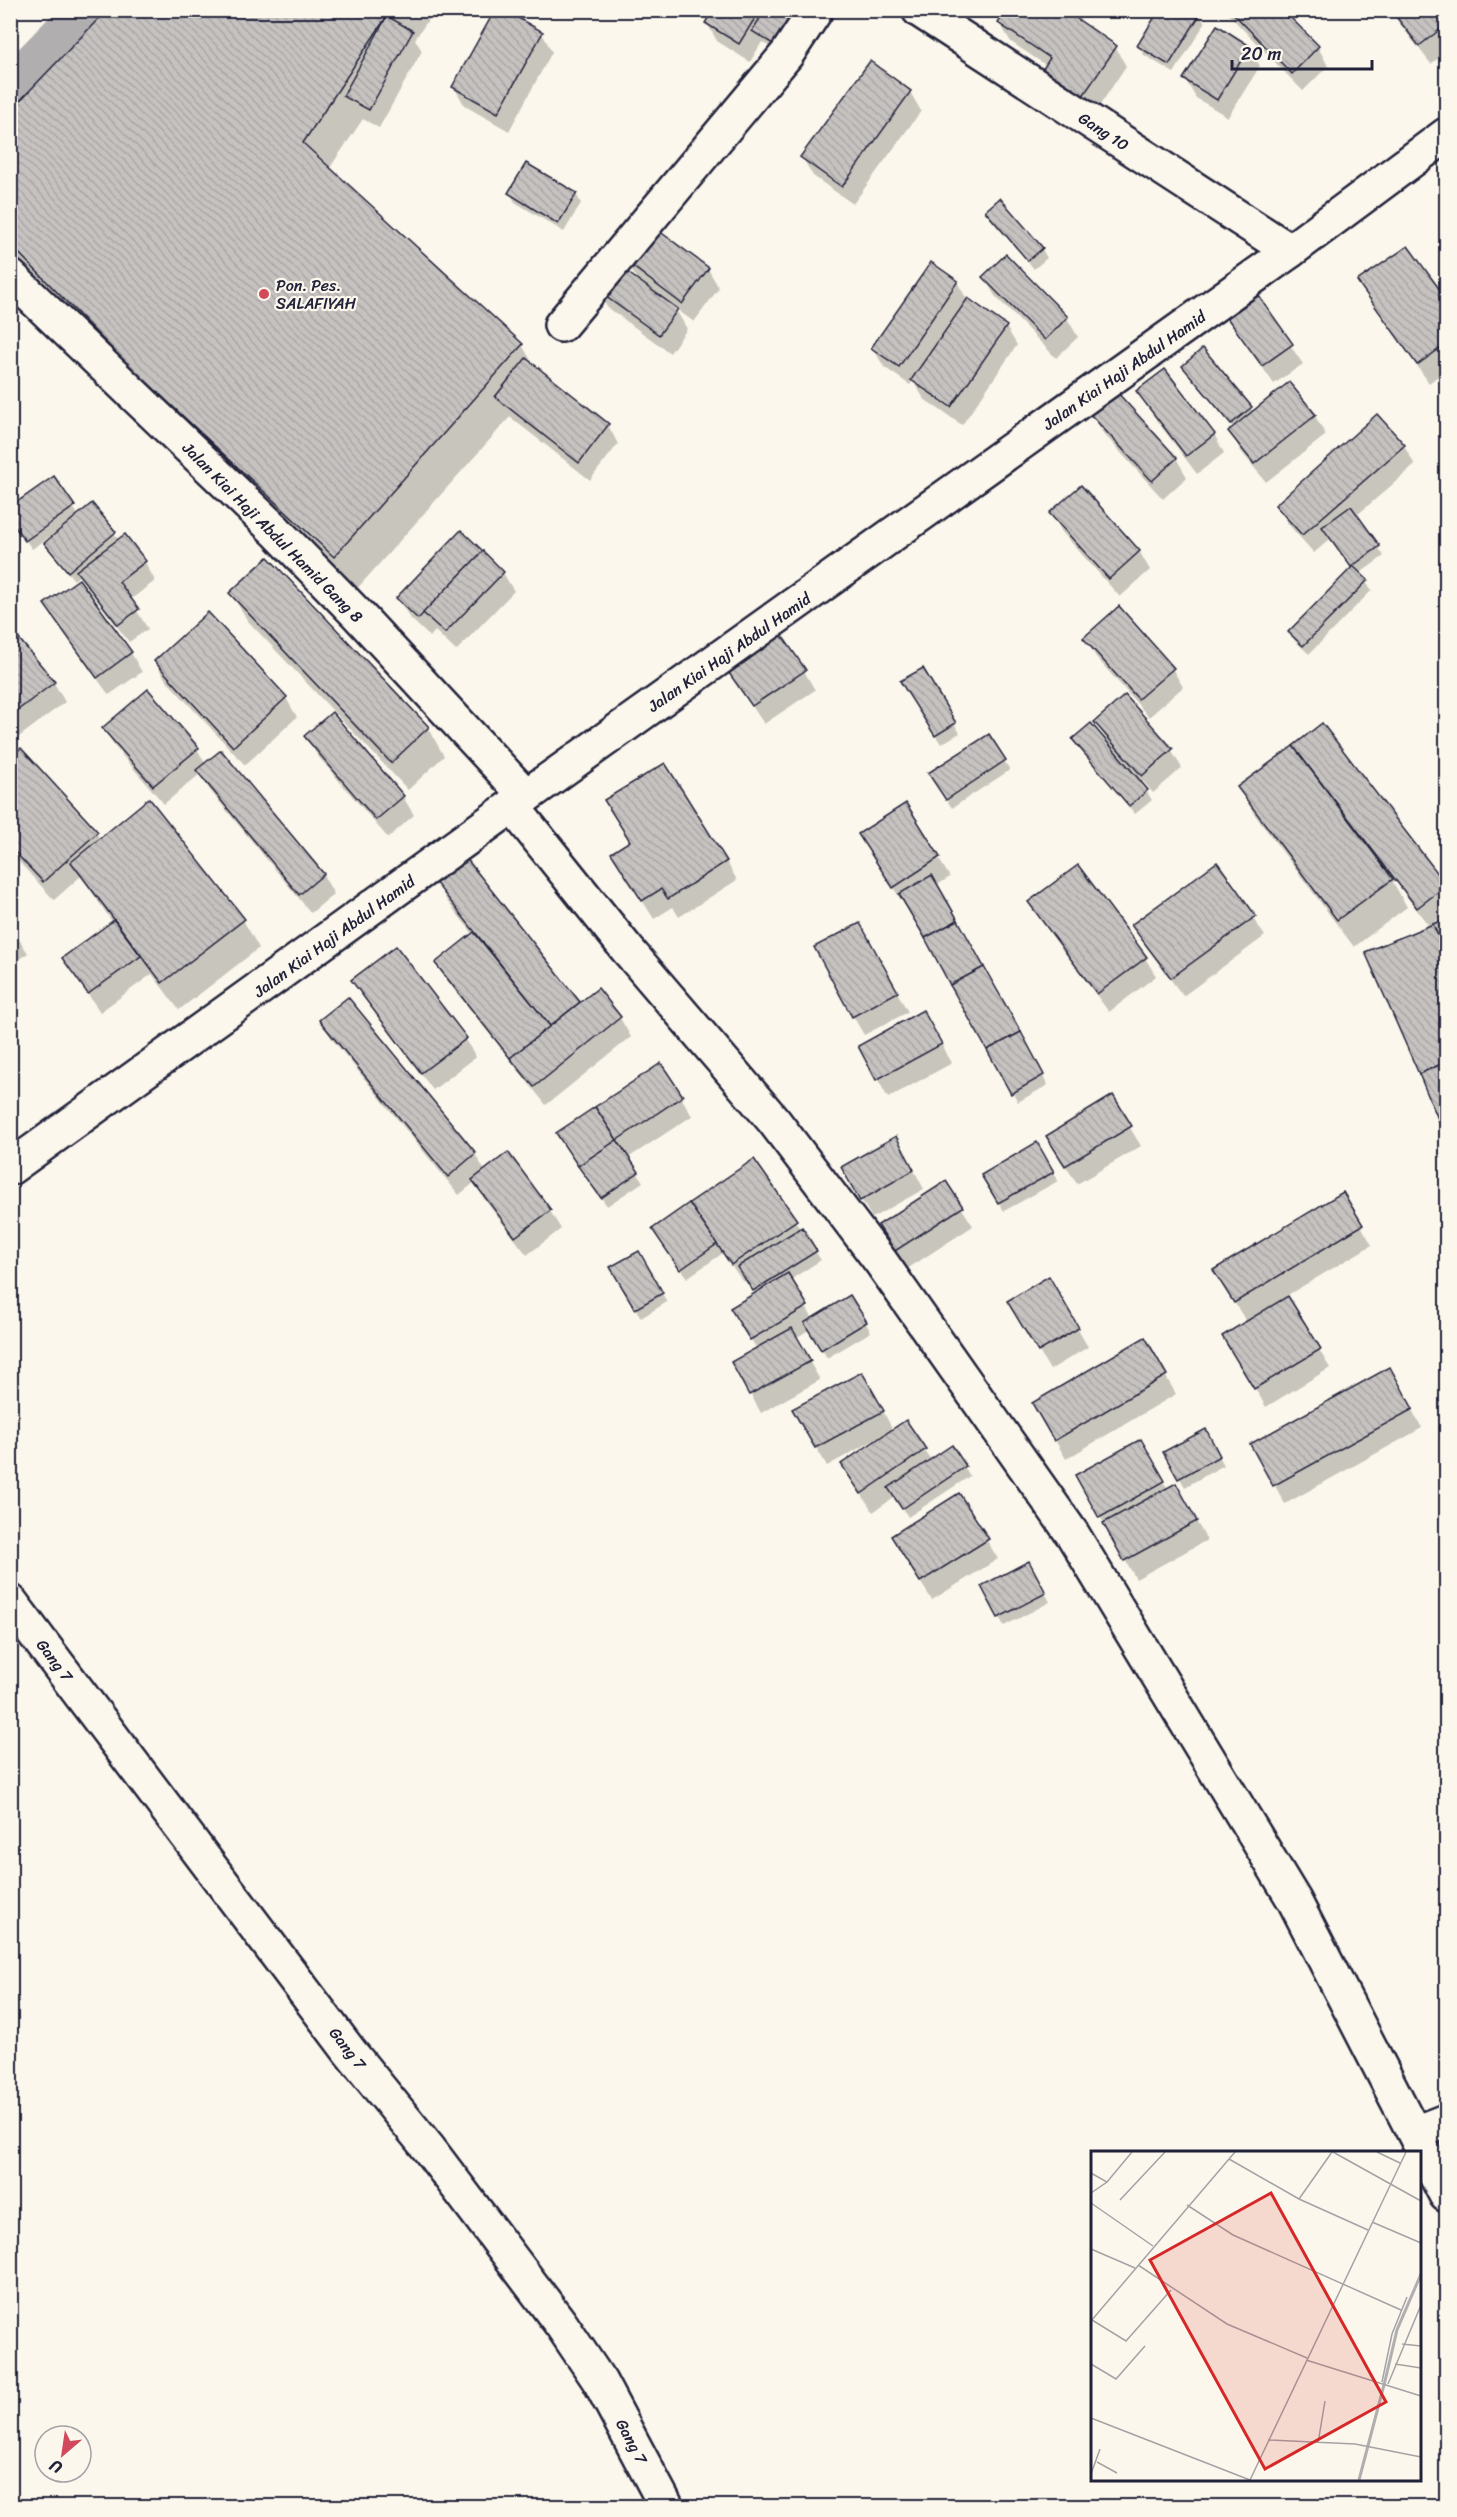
<svg xmlns="http://www.w3.org/2000/svg" width="1457" height="2517" viewBox="0 0 1457 2517" font-family="Sriracha,sans-serif">
<defs>
<pattern id="building-back-hatch" width="6" height="6" patternUnits="userSpaceOnUse" patternTransform="scale(1.5)"><rect width="6" height="6" fill="#c6c2c0"/><path d="M-1 5l2 2M0 0l6 6M5-1l2 2" fill="none" stroke="#aaa6a6"/></pattern>
</defs>
<rect width="100%" height="100%" fill="#fbf7ec"/>
<filter id="ink" filterUnits="userSpaceOnUse"><feTurbulence type="fractalNoise" baseFrequency=".0167" numOctaves="2"/><feDisplacementMap in="SourceGraphic" scale="12" xChannelSelector="R" yChannelSelector="G"/><feConvolveMatrix kernelMatrix="1 2 1 2 8 2 1 2 1" color-interpolation-filters="sRGB"/></filter>
<g filter="url(#ink)">
<g fill="#0003">
<polygon points="109,10 435,10 415,39 422,51 379,128 363,119 329,169 522,345 535,367 608,425 618,444 590,480 510,417 355,591 149,400 10,257 10,114"/>
<polygon points="714,10 815,10 789,59 762,42 750,62 717,41 707,23"/>
<polygon points="1224,10 1281,10 1318,47 1328,66 1303,91"/>
<polygon points="1389,10 1445,10 1446,52 1431,64"/>
<polygon points="1200,14 1205,23 1174,73 1144,55 1139,46"/>
<polygon points="1000,24 1115,47 1126,66 1088,123 1047,66 1011,42"/>
<polygon points="542,33 552,52 509,131 465,106 454,87"/>
<polygon points="1249,47 1260,66 1228,117 1196,98 1185,79"/>
<polygon points="910,92 921,111 853,204 813,176 802,157"/>
<polygon points="510,193 576,194 581,203 564,232 515,202"/>
<polygon points="987,211 1042,249 1047,258 1034,269"/>
<polygon points="1408,248 1446,301 1446,370 1429,383 1359,282"/>
<polygon points="626,260 708,269 719,288 694,322 675,308 687,329 670,353 607,307 596,289 639,283"/>
<polygon points="984,277 1067,318 1078,337 1056,358 995,296"/>
<polygon points="957,282 968,301 1006,327 1017,345 962,425 924,399 913,380 910,385 884,367 873,348"/>
<polygon points="1253,291 1303,364 1274,384 1224,312"/>
<polygon points="1203,350 1254,412 1289,384 1315,416 1326,435 1266,482 1240,450 1230,431 1234,428 1184,366"/>
<polygon points="1138,391 1214,434 1224,453 1197,474 1149,410"/>
<polygon points="1092,414 1176,458 1187,477 1163,499 1103,433"/>
<polygon points="1404,446 1415,465 1356,516 1384,556 1359,574 1372,590 1309,654 1295,641 1290,632 1352,568 1330,539 1314,553 1288,524 1277,505"/>
<polygon points="92,505 119,540 145,562 155,581 130,600 148,629 129,642 89,590 80,575 74,580 51,552 46,544 56,535 55,533 32,549 10,518 73,507 79,516"/>
<polygon points="1051,513 1139,551 1150,570 1120,597 1062,532"/>
<polygon points="268,559 428,728 444,756 408,790 247,620 231,593"/>
<polygon points="503,573 514,591 456,651 435,631 430,637 409,617 398,598"/>
<polygon points="78,581 131,653 142,672 109,695 57,623 46,605"/>
<polygon points="208,614 286,698 297,717 245,765 166,680 155,662"/>
<polygon points="10,630 54,683 65,702 15,740 10,734"/>
<polygon points="1085,638 1172,668 1183,687 1149,717 1096,657"/>
<polygon points="724,664 804,671 815,690 764,724"/>
<polygon points="922,670 960,733 941,744 907,691"/>
<polygon points="332,714 403,797 414,815 388,838 317,755 306,736"/>
<polygon points="1096,722 1171,750 1182,768 1153,793 1143,781 1141,783 1152,800 1135,814 1074,740 1108,743"/>
<polygon points="1322,725 1446,886 1446,913 1432,924 1446,919 1446,1135 1367,953 1429,926 1395,881 1393,882 1407,907 1354,947 1255,815 1239,788 1298,752"/>
<polygon points="104,728 197,749 206,764 221,752 323,875 334,894 311,913 209,789 200,774 164,804 115,747"/>
<polygon points="988,736 1010,770 952,808 935,783"/>
<polygon points="10,759 96,833 100,839 243,920 259,948 179,1010 152,974 100,1012 64,959 113,923 81,876 54,900 10,852"/>
<polygon points="905,805 950,877 937,885 1048,1085 1018,1102 907,904 905,906 871,853"/>
<polygon points="465,860 579,1004 598,990 620,1018 631,1037 546,1105 448,982 437,964 474,935 447,901 437,883"/>
<polygon points="726,861 737,880 679,917 673,907 654,919 624,872"/>
<polygon points="1216,864 1265,936 1183,996 1144,944 1133,925"/>
<polygon points="1030,903 1145,958 1156,976 1109,1012 1041,921"/>
<polygon points="10,926 28,953 10,967"/>
<polygon points="870,944 908,1012 864,1035 853,1016"/>
<polygon points="353,981 465,1039 476,1057 433,1090 364,999"/>
<polygon points="348,999 475,1154 485,1171 550,1211 561,1229 527,1255 484,1199 475,1182 459,1195 332,1039 321,1021"/>
<polygon points="923,1012 952,1063 888,1098 860,1047"/>
<polygon points="681,1097 692,1116 628,1158 643,1182 607,1206 563,1142"/>
<polygon points="1112,1098 1141,1146 1077,1184 1059,1155"/>
<polygon points="1036,1144 1058,1181 1004,1211 983,1175"/>
<polygon points="907,1157 924,1189 872,1218 843,1168"/>
<polygon points="946,1183 973,1226 907,1269 891,1244"/>
<polygon points="1343,1194 1372,1245 1286,1296 1330,1368 1266,1407 1235,1355 1247,1323 1226,1289"/>
<polygon points="795,1221 821,1260 790,1280 813,1319 850,1297 871,1332 827,1358 810,1329 796,1338 820,1380 761,1413 733,1363 757,1349 743,1327 756,1294 747,1280 743,1282 723,1253 687,1278 659,1238"/>
<polygon points="639,1253 667,1302 641,1318 612,1267"/>
<polygon points="1048,1278 1088,1347 1050,1370 1020,1320"/>
<polygon points="1144,1339 1176,1394 1066,1459 1034,1404"/>
<polygon points="1389,1369 1422,1428 1285,1504 1252,1444"/>
<polygon points="873,1392 893,1430 905,1422 931,1460 951,1447 970,1476 908,1517 895,1497 873,1512 843,1465 879,1440 878,1438 827,1466 794,1410"/>
<polygon points="1205,1431 1224,1465 1185,1487 1165,1453"/>
<polygon points="1140,1441 1168,1489 1175,1485 1207,1540 1136,1579 1077,1476"/>
<polygon points="959,1495 998,1559 932,1600 903,1555"/>
<polygon points="1034,1572 1050,1602 1004,1626 999,1617"/>
</g>
<g fill="none" stroke-linecap="round" stroke-linejoin="round">
<polyline stroke="#b1aeb0" stroke-width="48" points="10,92 90,10"/>
</g>
<g fill="url(#building-back-hatch)" stroke="#22223b" stroke-width="1.5">
<polygon points="107,10 391,10 303,143 523,344 334,557 127,364 10,244 10,111"/>
<polygon points="495,10 504,10 543,32 498,113 452,87"/>
<polygon points="713,10 760,10 739,44 705,23"/>
<polygon points="765,10 809,10 784,51 752,31"/>
<polygon points="1007,10 1064,10 1117,46 1076,106 1037,78 1050,58 998,23"/>
<polygon points="1159,10 1197,10 1201,13 1169,65 1137,46"/>
<polygon points="1230,10 1283,10 1319,46 1292,74"/>
<polygon points="1391,10 1446,10 1446,25 1419,46"/>
<polygon points="387,16 413,31 369,110 343,96"/>
<polygon points="1217,25 1250,46 1217,100 1183,79"/>
<polygon points="870,61 911,91 842,187 800,157"/>
<polygon points="526,163 577,193 558,224 508,193"/>
<polygon points="1000,198 1043,248 1028,261 985,211"/>
<polygon points="651,225 709,268 682,304 624,260"/>
<polygon points="1408,246 1446,298 1446,344 1417,365 1357,281"/>
<polygon points="1006,254 1068,317 1045,340 982,277"/>
<polygon points="613,262 678,309 659,335 594,288"/>
<polygon points="931,262 958,281 899,367 871,348"/>
<polygon points="1254,289 1293,344 1262,366 1222,311"/>
<polygon points="968,298 1007,326 951,407 911,380"/>
<polygon points="1203,348 1252,407 1231,424 1182,366"/>
<polygon points="526,358 609,424 579,463 495,397"/>
<polygon points="1165,369 1215,434 1186,456 1136,391"/>
<polygon points="1289,382 1316,415 1254,464 1228,431"/>
<polygon points="1116,391 1177,458 1152,481 1090,414"/>
<polygon points="1377,414 1405,445 1302,535 1275,505"/>
<polygon points="54,476 75,506 25,541 10,520 10,507"/>
<polygon points="1081,485 1140,551 1109,579 1049,513"/>
<polygon points="92,503 116,532 68,572 44,543"/>
<polygon points="1351,506 1380,546 1351,567 1322,527"/>
<polygon points="461,530 483,551 418,619 396,598"/>
<polygon points="125,534 146,561 119,582 139,609 118,625 76,571"/>
<polygon points="483,551 504,572 445,633 423,613"/>
<polygon points="268,557 429,727 391,763 229,593"/>
<polygon points="1353,566 1368,580 1303,646 1288,632"/>
<polygon points="79,579 132,652 97,678 44,604"/>
<polygon points="1119,606 1174,668 1138,699 1083,638"/>
<polygon points="208,612 287,697 233,747 154,661"/>
<polygon points="776,627 806,670 752,706 722,663"/>
<polygon points="10,628 55,682 10,716"/>
<polygon points="923,668 956,723 935,736 900,681"/>
<polygon points="148,689 199,748 153,786 102,728"/>
<polygon points="1125,695 1173,749 1142,776 1094,722"/>
<polygon points="332,712 404,796 376,820 304,736"/>
<polygon points="1091,723 1148,790 1129,806 1072,739"/>
<polygon points="1322,723 1446,884 1446,886 1417,908 1293,746"/>
<polygon points="989,734 1006,760 946,800 928,773"/>
<polygon points="1293,746 1393,879 1337,920 1237,787"/>
<polygon points="21,748 98,832 43,882 10,847 10,757"/>
<polygon points="221,750 324,874 299,895 196,770"/>
<polygon points="665,763 727,861 668,899 661,889 642,901 611,853 630,841 604,800"/>
<polygon points="149,798 245,919 162,983 71,862"/>
<polygon points="906,803 940,857 893,888 858,834"/>
<polygon points="466,858 580,1002 550,1026 435,882"/>
<polygon points="1217,862 1256,916 1171,978 1131,925"/>
<polygon points="1078,865 1147,957 1097,994 1028,902"/>
<polygon points="932,875 958,920 925,938 899,894"/>
<polygon points="1446,918 1446,956 1433,924"/>
<polygon points="114,920 141,956 88,994 62,958"/>
<polygon points="958,920 984,967 950,985 925,938"/>
<polygon points="860,923 898,992 852,1017 814,947"/>
<polygon points="1433,924 1446,956 1446,1062 1419,1074 1365,952"/>
<polygon points="474,932 550,1026 510,1058 435,963"/>
<polygon points="396,946 467,1038 421,1073 351,980"/>
<polygon points="984,967 1021,1032 987,1050 950,985"/>
<polygon points="598,988 621,1017 534,1087 510,1058"/>
<polygon points="348,997 476,1153 448,1177 319,1020"/>
<polygon points="923,1010 942,1044 876,1080 858,1046"/>
<polygon points="1021,1032 1044,1075 1011,1094 987,1050"/>
<polygon points="1446,1062 1446,1138 1419,1074"/>
<polygon points="661,1063 683,1096 617,1140 595,1107"/>
<polygon points="1113,1095 1132,1126 1065,1166 1046,1136"/>
<polygon points="595,1107 617,1140 578,1166 556,1133"/>
<polygon points="896,1136 914,1170 860,1201 841,1167"/>
<polygon points="617,1140 639,1172 601,1198 578,1166"/>
<polygon points="1037,1142 1054,1172 998,1203 981,1175"/>
<polygon points="508,1152 551,1210 515,1237 472,1180"/>
<polygon points="754,1159 797,1220 731,1265 689,1203"/>
<polygon points="946,1181 963,1207 895,1251 878,1225"/>
<polygon points="1343,1192 1363,1225 1234,1303 1213,1270"/>
<polygon points="689,1203 717,1244 680,1270 652,1229"/>
<polygon points="802,1227 817,1251 753,1291 737,1267"/>
<polygon points="639,1251 663,1293 635,1309 610,1267"/>
<polygon points="788,1273 808,1306 750,1340 730,1308"/>
<polygon points="1049,1276 1079,1328 1038,1352 1007,1301"/>
<polygon points="850,1295 867,1322 821,1350 804,1323"/>
<polygon points="1288,1296 1321,1349 1254,1389 1222,1336"/>
<polygon points="792,1328 811,1361 749,1395 731,1362"/>
<polygon points="1145,1337 1167,1375 1054,1441 1032,1403"/>
<polygon points="1390,1367 1413,1409 1273,1486 1250,1444"/>
<polygon points="862,1372 884,1411 815,1448 792,1409"/>
<polygon points="906,1420 926,1449 861,1494 841,1464"/>
<polygon points="1206,1429 1220,1456 1178,1479 1163,1452"/>
<polygon points="1141,1439 1165,1481 1099,1518 1075,1475"/>
<polygon points="952,1445 966,1466 902,1509 888,1488"/>
<polygon points="1176,1483 1197,1521 1124,1561 1103,1523"/>
<polygon points="959,1493 989,1539 920,1582 891,1536"/>
<polygon points="1029,1561 1046,1593 998,1618 981,1586"/>
</g>
<g fill="none" stroke-linecap="round" stroke-linejoin="round">
<defs>
<g id="minor">
<polyline points="919,10 1290,251"/>
<polyline points="10,276 276,531 359,616 526,796"/>
<polyline points="561,325 787,54 816,10"/>
<polyline points="513,807 626,948 774,1121 881,1262 1073,1535 1294,1900 1446,2195"/>
<polyline points="10,1168 526,796 1290,251 1446,135"/>
<polyline points="10,1601 350,2052 429,2149 561,2324 600,2382 666,2506"/>
<polyline points="1415,2133 1446,2121"/>
</g>
</defs>
<use href="#minor" stroke="#22223b" stroke-width="38"/>
<use href="#minor" stroke="#fbf7ec" stroke-width="33"/>
</g>
</g>
<circle fill="#d1495b" stroke="#fbf7ec" stroke-width="2" cx="264" cy="294" r="6"/>
<g text-anchor="middle" stroke-width="4.5" stroke-linejoin="round" paint-order="stroke">
<g font-size="16" fill="#22223b" stroke="#fbf7ec">
<text transform="translate(1104 131) rotate(33)" y="6">Gang 10</text>
<text transform="translate(1124 370) rotate(-35)" y="6">Jalan Kiai Haji Abdul Hamid</text>
<text transform="translate(273 532) rotate(45)" y="6">Jalan Kiai Haji Abdul Hamid Gang 8</text>
<text transform="translate(729 652) rotate(-35)" y="6">Jalan Kiai Haji Abdul Hamid</text>
<text transform="translate(334 936) rotate(-36)" y="6">Jalan Kiai Haji Abdul Hamid</text>
<text transform="translate(55 1660) rotate(53)" y="6">Gang 7</text>
<text transform="translate(348 2048) rotate(52)" y="6">Gang 7</text>
<text transform="translate(632 2441) rotate(62)" y="6">Gang 7</text>
</g>
<g font-size="16" fill="#22223b" stroke="#fbf7ec" text-anchor="start">
<text x="276" y="291">Pon. Pes.<tspan x="276" dy="18">SALAFIYAH</tspan></text>
</g>
</g>
<g transform="translate(1091 2151)">
<rect width="330" height="330" fill="#fbf7ec"/>
<path fill="none" stroke="#b1aeb0" stroke-width="3" d="M294 230 306 179 330 123M268 329 294 230"/>
<path fill="none" stroke="#a4a2a5" stroke-width="1.5" d="M242 1 330 50M286 1 309 12M138 8 208 48 277 79M0 22 16 31 0 42M16 31 41 1M208 48 241 1M29 49 74 1M0 52 62 95M96 54 142 84 310 159M281 71 330 92M0 98 44 117M47 114 136 173 216 207M1 169 35 190 80 139M0 170 144 1M311 193 330 195M215 209 330 245M0 213 25 228 54 195M304 213 330 217M291 231 301 183 316 146M297 233 330 154M0 267 159 329M177 289 264 293 330 306M227 292 234 250M6 311 26 322M0 323 9 298M159 329 315 1"/>
<path fill="#d62828" fill-opacity="0.15" stroke="#d62828" stroke-width="3" d="M180 42 295 251 174 318 59 109Z"/>
<rect width="330" height="330" fill="none" stroke="#22223b" stroke-width="3"/>
</g>
<rect width="1457" height="2517" fill="none" stroke="#fbf7ec" stroke-width="36"/>
<rect x="18" y="18" width="1421" height="2481" fill="none" stroke="#22223b" stroke-width="2" filter="url(#ink)"/>
<g transform="translate(63 2454) rotate(209)"><circle r="28" fill="#fbf7ec" stroke="#a4a2a5" stroke-width="1.5"/>
<path d="M0-4.5L10 22L0 15L-10 22Z" fill="#d1495b"/>
<text y="-9" font-size="16" font-weight="bold" text-anchor="middle" fill="#22223b">U</text>
</g>
<path d="M1232 60v9h140v-9" fill="none" stroke="#22223b" stroke-width="3"/>
<text x="1241" y="60" font-size="18" fill="#22223b" stroke="#fbf7ec" stroke-width="4.5" paint-order="stroke">20 m</text>
</svg>
